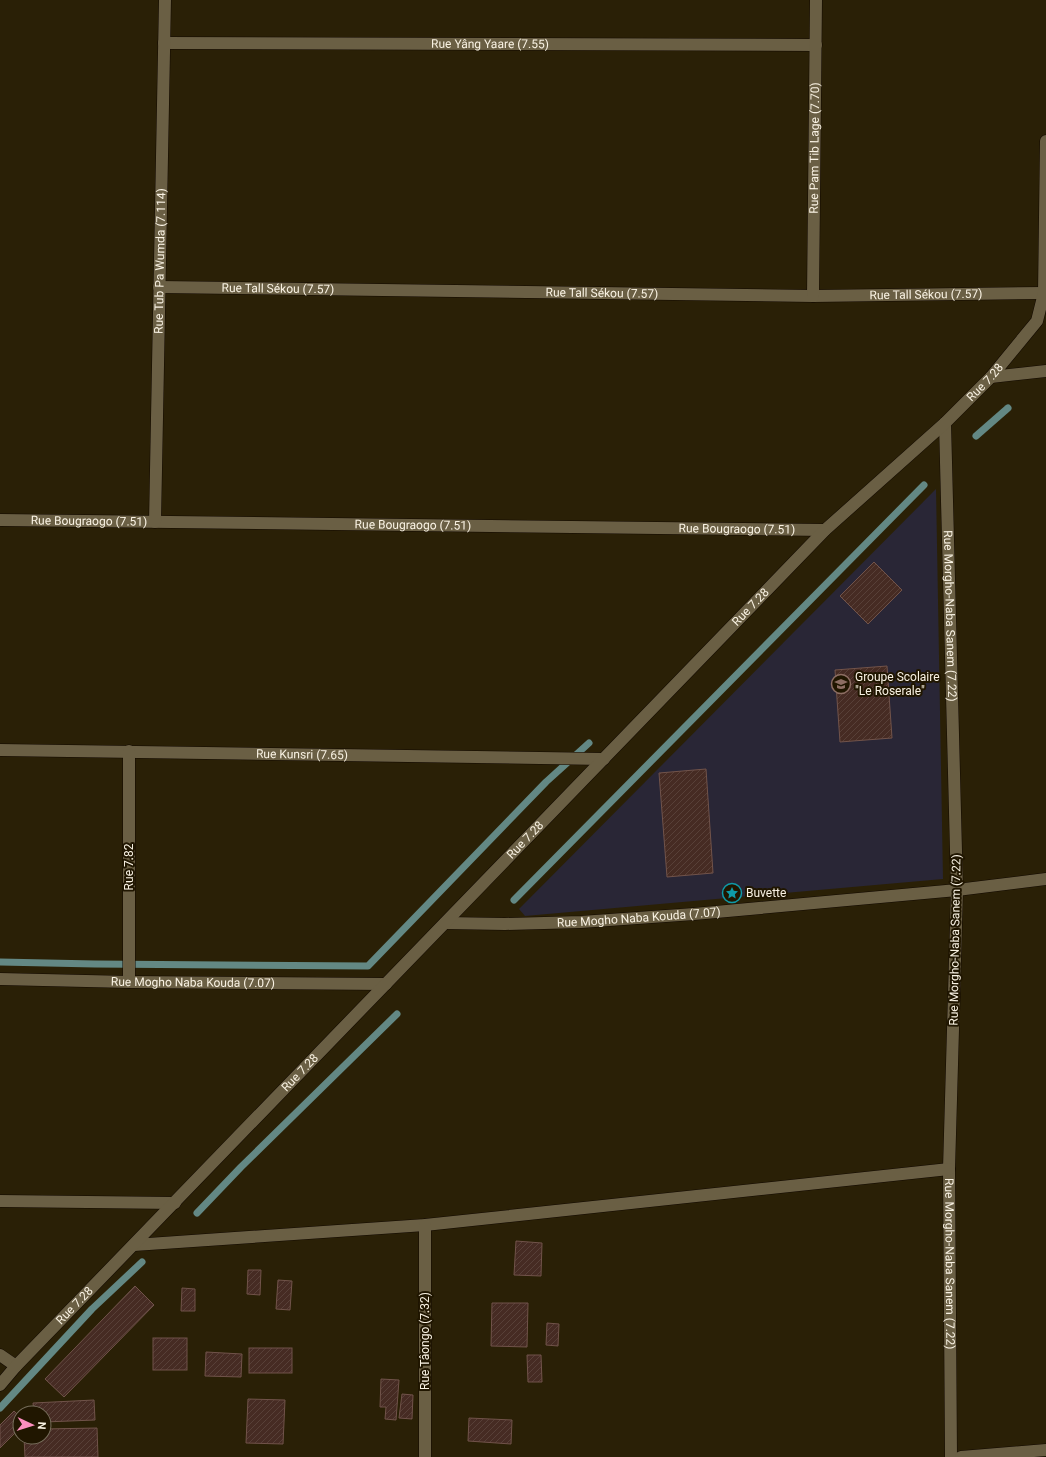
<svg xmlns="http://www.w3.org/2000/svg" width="1046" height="1457" viewBox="0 0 1046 1457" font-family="Roboto,sans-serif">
<defs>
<pattern id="building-hatch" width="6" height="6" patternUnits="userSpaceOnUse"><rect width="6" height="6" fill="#462b23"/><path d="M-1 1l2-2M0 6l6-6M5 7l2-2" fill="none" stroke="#584038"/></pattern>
</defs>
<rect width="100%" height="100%" fill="#2a2006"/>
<polygon fill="#292636" points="936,489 943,879 525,916 519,909"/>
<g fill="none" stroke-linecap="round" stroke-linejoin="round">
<g stroke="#638884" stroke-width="7">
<polyline points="976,436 1008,408"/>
<polyline points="514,900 924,485"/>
<polyline points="0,962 95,964 368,966 546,782 589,743"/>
<polyline points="197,1213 241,1167 397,1014"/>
<polyline points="0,1408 92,1309 142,1262"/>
</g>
</g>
<g fill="url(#building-hatch)" stroke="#71534a">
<polygon points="874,562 902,590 868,624 840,596"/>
<polygon points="887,666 892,738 840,742 835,670"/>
<polygon points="706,769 713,873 667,877 659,773"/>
<polygon points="516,1241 542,1243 541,1276 514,1275"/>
<polygon points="248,1270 261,1270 260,1295 247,1294"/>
<polygon points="278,1280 292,1281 290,1310 276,1309"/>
<polygon points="135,1286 154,1305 64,1397 45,1379"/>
<polygon points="182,1288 195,1289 195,1311 181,1311"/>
<polygon points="492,1303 528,1303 527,1347 491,1346"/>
<polygon points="547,1323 559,1324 558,1346 546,1345"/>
<rect x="153" y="1338" width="34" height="32"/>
<rect x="249" y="1348" width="43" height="25"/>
<polygon points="206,1352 242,1354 241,1377 205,1376"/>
<polygon points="527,1355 541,1355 542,1382 528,1382"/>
<polygon points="381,1379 399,1380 396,1420 385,1419 386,1407 380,1407"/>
<polygon points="402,1394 413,1395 412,1419 399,1418"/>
<polygon points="248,1399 285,1400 283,1444 246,1443"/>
<polygon points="94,1400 95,1420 44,1422 44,1413 34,1413 33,1403"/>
<polygon points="14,1411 20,1417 20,1428 0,1448 0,1425"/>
<polygon points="469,1418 512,1420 511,1444 468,1441"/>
<polygon points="97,1428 98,1457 25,1457 24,1437 44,1437 44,1429"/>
</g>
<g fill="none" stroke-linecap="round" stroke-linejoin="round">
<defs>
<g id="street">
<path id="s1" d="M164 43 816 45"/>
<path id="s2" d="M159 287 813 296 1044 293"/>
<path id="s3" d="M813 296 816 0"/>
<polyline points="991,377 1046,371"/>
<path id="s4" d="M945 423 957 890 949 1169 951 1457"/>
<path id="s5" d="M0 520 825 530"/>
<path id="s6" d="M155 522 165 0"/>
<path id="s7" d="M0 750 604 759"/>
<polyline points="129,751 129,982"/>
<path id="s8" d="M445 923 505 924 581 922 694 914 957 890 1046 879"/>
<path id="s9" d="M0 979 129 982 386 984"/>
<polyline points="0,1201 175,1203"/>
<polyline points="134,1245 425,1225 949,1169"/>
<polyline points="0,1355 16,1366"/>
<path id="s10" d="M0 1385 16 1366 825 530 945 423 991 377 1037 321 1044 293 1046 141"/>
<polyline points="425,1457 425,1225"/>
</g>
<polyline id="secondary" points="961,1457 1046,1450"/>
</defs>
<use href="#street" stroke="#120900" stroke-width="13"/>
<use href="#secondary" stroke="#120900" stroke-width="13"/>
<use href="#street" stroke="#6a5f44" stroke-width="12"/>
<use href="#secondary" stroke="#6a5f44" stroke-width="12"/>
</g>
<defs>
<symbol id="school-ring" viewBox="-11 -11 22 22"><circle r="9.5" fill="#201600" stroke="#8d6e63" stroke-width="1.5"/><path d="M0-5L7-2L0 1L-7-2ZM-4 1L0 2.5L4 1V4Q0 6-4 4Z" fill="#8d6e63"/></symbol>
<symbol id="sight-ring" viewBox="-11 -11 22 22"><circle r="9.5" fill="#201600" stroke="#0f9aa8" stroke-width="1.5"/><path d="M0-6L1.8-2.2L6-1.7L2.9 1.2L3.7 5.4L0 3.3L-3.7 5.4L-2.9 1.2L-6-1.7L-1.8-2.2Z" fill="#0f9aa8"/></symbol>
</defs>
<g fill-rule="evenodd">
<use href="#school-ring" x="830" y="673" width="22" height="22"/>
<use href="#sight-ring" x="721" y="882" width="22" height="22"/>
</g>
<g text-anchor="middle" stroke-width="4" stroke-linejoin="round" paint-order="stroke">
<g font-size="12" fill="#f9f2e3" stroke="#201600">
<text dy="4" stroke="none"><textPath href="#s1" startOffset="326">Rue Yâng Yaare (7.55)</textPath></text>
<text dy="4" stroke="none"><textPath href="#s3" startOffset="148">Rue Pam Tib Lage (7.70)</textPath></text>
<text dy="4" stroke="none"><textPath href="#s6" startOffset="261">Rue Tub Pa Wumda (7.114)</textPath></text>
<text dy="4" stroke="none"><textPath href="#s2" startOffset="119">Rue Tall Sékou (7.57)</textPath></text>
<text dy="4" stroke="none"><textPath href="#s2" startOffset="443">Rue Tall Sékou (7.57)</textPath></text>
<text dy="4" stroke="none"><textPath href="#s2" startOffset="767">Rue Tall Sékou (7.57)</textPath></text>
<text dy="4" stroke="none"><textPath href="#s10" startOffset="1406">Rue 7.28</textPath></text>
<text dy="4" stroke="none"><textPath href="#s5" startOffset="89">Rue Bougraogo (7.51)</textPath></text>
<text dy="4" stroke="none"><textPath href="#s5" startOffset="413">Rue Bougraogo (7.51)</textPath></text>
<text dy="4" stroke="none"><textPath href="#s5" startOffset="737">Rue Bougraogo (7.51)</textPath></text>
<text dy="4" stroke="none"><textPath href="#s10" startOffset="1081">Rue 7.28</textPath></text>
<text dy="4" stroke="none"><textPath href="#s4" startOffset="193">Rue Morgho-Naba Sanem (7.22)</textPath></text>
<text dy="4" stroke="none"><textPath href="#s7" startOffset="302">Rue Kunsri (7.65)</textPath></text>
<text dy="4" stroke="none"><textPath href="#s10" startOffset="757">Rue 7.28</textPath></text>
<text transform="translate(129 867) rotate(-90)" y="4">Rue 7.82</text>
<text dy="4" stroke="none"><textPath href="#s8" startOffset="194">Rue Mogho Naba Kouda (7.07)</textPath></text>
<text transform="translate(955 940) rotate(-89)" y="4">Rue Morgho-Naba Sanem (7.22)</text>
<text dy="4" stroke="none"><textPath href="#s9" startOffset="193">Rue Mogho Naba Kouda (7.07)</textPath></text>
<text dy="4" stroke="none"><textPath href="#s10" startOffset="433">Rue 7.28</textPath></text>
<text dy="4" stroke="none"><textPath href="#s4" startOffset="841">Rue Morgho-Naba Sanem (7.22)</textPath></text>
<text dy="4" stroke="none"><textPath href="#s10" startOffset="109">Rue 7.28</textPath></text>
<text transform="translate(425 1341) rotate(-90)" y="4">Rue Tâongo (7.32)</text>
</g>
<g font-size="12" fill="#f9f2e3" stroke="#201600" text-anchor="start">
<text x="855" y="681">Groupe Scolaire<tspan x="855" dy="14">"Le Roserale"</tspan></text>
<text x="746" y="897">Buvette</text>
</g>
</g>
<g transform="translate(32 1425) rotate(94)"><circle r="19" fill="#201600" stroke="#776e5b"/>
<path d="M0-3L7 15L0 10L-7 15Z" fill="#fd8ebf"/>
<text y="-6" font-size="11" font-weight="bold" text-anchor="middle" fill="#f9f2e3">N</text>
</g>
</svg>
